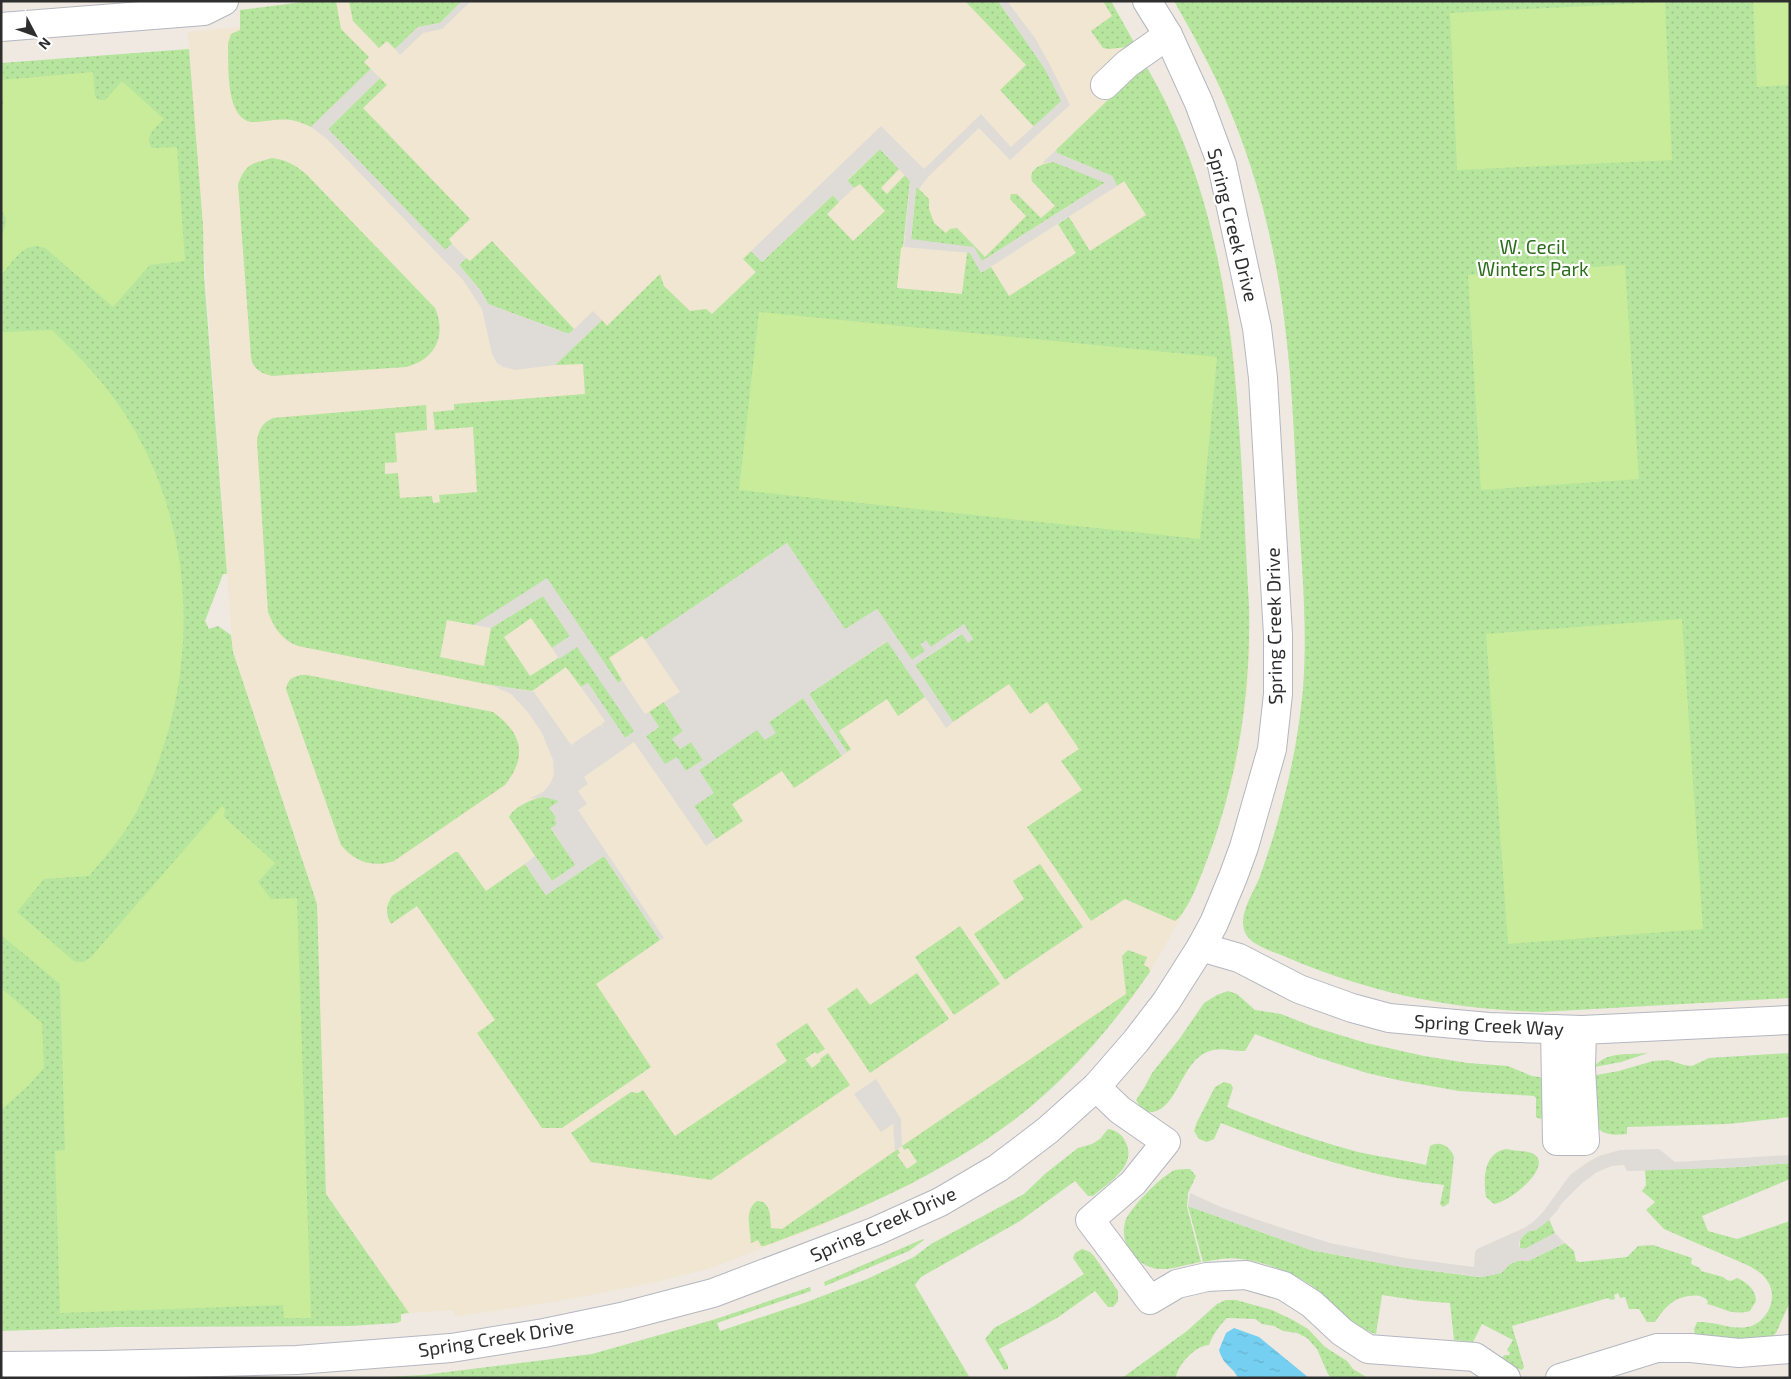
<svg xmlns="http://www.w3.org/2000/svg" width="1791" height="1379" viewBox="0 0 1791 1379" font-family="'Exo 2',sans-serif">
<defs>
<pattern id="green-dots" width="8" height="8" patternUnits="userSpaceOnUse" patternTransform="scale(1.25)"><rect width="8" height="8" fill="#b6e59e"/><path d="M2 2h.1M6 6h.1" fill="none" stroke="#9dc588" stroke-width="1.8" stroke-linecap="round"/></pattern>
<pattern id="water-ripples" width="26" height="14" patternUnits="userSpaceOnUse" patternTransform="scale(1.25)"><rect width="26" height="14" fill="#75cff0"/><path d="M2 4q2-2 4 0t4 0M15 11q2-2 4 0t4 0" fill="none" stroke="#66b2ce"/></pattern>
</defs>
<rect width="100%" height="100%" fill="#efe9e1"/>
<polygon fill="#f0e6d1" points="320,1 357,1 360,3 368,1 1111,1 1166,102 1187,155 1202,198 1222,277 1229,317 1235,366 1250,645 1248,686 1236,765 1226,802 1213,845 1198,883 1181,917 1150,972 1131,999 1105,1032 1072,1067 1015,1119 983,1142 913,1183 825,1224 708,1269 646,1284 571,1299 460,1316 455,1316 453,1310 409,1313 326,1194 317,904 233,652 188,32 240,27 240,10"/>
<g fill="url(#green-dots)">
<path d="M336 1 341 29 369 57 364 62 371 69 311 127C288 116 281 120 257 122 224 125 229 64 228 43L231 34 240 30V10L303 2Z"/>
<polygon points="349,1 357,1 360,3 368,1 462,1 440,23 418,27 395,49 387,41 379,48 353,21"/>
<polygon points="965,1 998,1 1045,69 1062,101 1034,127 1000,90 1026,65"/>
<polygon points="1103,1 1111,1 1136,46 1109,49 1103,48 1091,31 1112,16"/>
<path d="M1174 1H1790V998L1541 1012C1449 1009 1370 993 1286 957 1275 952 1255 947 1247 936 1235 918 1254 893 1260 876 1282 816 1297 753 1303 689 1308 623 1301 557 1297 491 1294 436 1292 381 1285 326 1276 246 1255 165 1222 92 1208 61 1191 31 1174 1Z"/>
<polygon points="189,49 203,226 204,275 227,574 223,574 205,621 209,629 218,626 231,635 233,652 317,904 326,1194 409,1313 401,1314 401,1321 397,1323 351,1326 118,1327 1,1331 1,63"/>
<path d="M1146 66C1242 227 1238 425 1249 606 1251 697 1237 783 1204 868 1198 883 1188 911 1175 921L1125 899 1091 921 1027 827 1082 790 1061 761 1079 749 1047 702 1030 714 1009 684 953 722 915 665 962 634 968 642 973 639 964 625 912 660 877 609 845 630 787 543 645 640 642 636 609 658 622 680 618 683 547 579 474 625 447 620 440 657 484 666 491 628 543 596 570 636 552 648 531 618 504 637 530 676 577 646 635 731 625 738 588 683 581 687 566 667 532 691 491 685 298 646C282 640 274 628 268 612L257 441C259 429 262 423 273 418L426 405 427 430 395 433 397 462 385 463V474L398 473 400 498 432 496 433 503 440 502 439 495 477 492 473 427 435 430 433 412 454 410V404L585 394 583 364 555 365 602 320 607 326 660 274 664 286 690 311 706 309 712 314 756 272 743 259 751 251 762 262 833 195 839 202 827 214 853 241 885 211 860 184 854 188 847 181 880 149 899 169 881 188 887 194 905 175 910 181 903 247 901 248 897 288 962 294 967 253H970L981 272 991 267 1009 296 1076 253 1058 224 1069 217 1090 251 1146 215 1124 181 1117 186 1112 176 1057 153 1056 150 1139 70Z"/>
<polygon points="380,78 387,85 363,108 470,219 449,239 452,244 445,250 328,129"/>
<path d="M272 158C287 160 295 165 306 174L435 308C447 336 435 360 406 367L272 376C260 373 253 369 251 357L238 184C247 162 252 164 272 158Z"/>
<path d="M1054 162 1106 182 982 261 973 248 911 240 916 188H918L929 199V209L934 223 946 233 950 229 957 228 985 257 1026 216 1010 199 1011 194H1017L1041 218 1055 206 1032 181C1028 168 1044 163 1054 162Z"/>
<polygon points="492,241 574,329 569,334 488,304 481,291 459,265 466,258 470,261"/>
<polygon points="888,641 925,697 898,716 887,699 839,731 851,749 847,752 809,694"/>
<path d="M301 675H307L493 712C522 733 528 756 505 785L394 861C373 868 355 862 341 845L286 689C288 679 292 677 301 675Z"/>
<polygon points="803,698 842,756 794,788 782,771 732,804 743,821 716,839 694,806 713,793 699,770 757,729 765,740 769,722"/>
<polygon points="664,702 683,731 673,739 680,749 691,742 703,760 686,771 665,765 646,736 659,727 649,712"/>
<path d="M543 797 552 798 560 801 556 818 557 824 551 829 576 865 552 881 509 817C514 807 532 799 543 797Z"/>
<path d="M455 852H458L486 891 525 864 546 895 604 856 660 940 596 984 651 1067 562 1128H542L477 1033 495 1020 417 906 391 924C385 913 386 906 392 896Z"/>
<polygon points="1040,864 1083,927 1005,980 974,934 1024,899 1013,881"/>
<polygon points="960,926 1000,984 954,1015 915,957"/>
<path d="M1128 950 1147 957 1144 965 1149 968 1150 972C1112 1026 1068 1079 1014 1120 939 1176 852 1214 764 1246H761L758 1240 751 1243C750 1228 744 1210 757 1201 771 1201 770 1217 771 1228L782 1229 898 1149 900 1153 897 1155 907 1169 917 1162 908 1148 904 1150 902 1146 1126 994 1122 956Z"/>
<polygon points="917,973 949,1019 870,1073 827,1009 857,988 870,1005"/>
<path d="M1228 991 1237 994 1255 1010 1281 1014 1314 1027 1366 1043 1424 1056 1468 1063 1508 1066 1532 1076 1547 1078 1543 1118 1540 1119 1536 1117V1098L1534 1096 1459 1091 1402 1081 1367 1073 1316 1057 1255 1034 1245 1051C1231 1052 1222 1046 1207 1052 1179 1064 1177 1115 1147 1112L1141 1108 1136 1100 1144 1088 1152 1073 1180 1038 1204 1003 1217 995Z"/>
<polygon points="807,1023 825,1049 817,1054 815,1052 805,1059 812,1068 821,1061 820,1059 828,1053 850,1085 711,1180 591,1162 571,1133 631,1092 638,1093 643,1090 675,1136 787,1061 776,1044"/>
<path d="M1648 1053 1621 1062 1594 1067C1606 1051 1630 1055 1648 1053Z"/>
<path d="M1790 1053V1117L1728 1124 1627 1127V1134C1614 1135 1607 1136 1597 1128L1590 1076 1619 1071 1653 1061 1668 1060 1684 1065 1692 1066 1709 1058Z"/>
<path d="M1224 1082 1231 1084 1233 1088 1227 1107C1270 1125 1314 1140 1358 1152 1381 1157 1404 1160 1426 1165L1430 1146C1440 1140 1450 1146 1454 1157L1449 1203 1443 1207 1440 1204 1444 1185C1367 1177 1293 1151 1221 1123L1214 1139 1207 1142 1199 1139 1194 1131 1197 1122 1215 1087Z"/>
<path d="M1108 1129C1116 1130 1123 1135 1126 1143 1137 1166 1108 1183 1093 1196H1088L1075 1181 1020 1221 921 1277 915 1285 970 1378H365L423 1375 592 1354 716 1319 810 1287 811 1291 717 1323 720 1331 804 1303 867 1279 914 1257 931 1244 1024 1194 1046 1173 1078 1148 1092 1144 1100 1139Z"/>
<path d="M1507 1149C1515 1152 1531 1149 1537 1157 1548 1172 1507 1203 1494 1204L1486 1197C1483 1178 1484 1152 1507 1149Z"/>
<path d="M1790 1163V1179L1702 1216 1708 1231 1737 1239 1790 1221V1302L1776 1333 1765 1343 1695 1336 1694 1329 1697 1322C1715 1321 1731 1330 1747 1327 1766 1324 1779 1299 1768 1282 1764 1274 1755 1269 1747 1265L1664 1229 1646 1210 1655 1202 1642 1191 1646 1185 1645 1170 1741 1167Z"/>
<path d="M1190 1169 1196 1176 1188 1193 1187 1207 1201 1262C1187 1264 1173 1270 1159 1269 1137 1267 1119 1245 1125 1222 1128 1210 1162 1175 1175 1170 1180 1169 1185 1169 1190 1169Z"/>
<path d="M1188 1206 1311 1250 1402 1267 1479 1277 1501 1273 1510 1264 1517 1261H1528L1565 1243 1574 1251 1576 1261 1580 1262 1627 1257 1638 1246 1653 1245 1692 1258 1691 1264 1700 1268 1701 1271 1723 1277 1727 1280 1731 1281 1737 1278C1747 1282 1756 1290 1756 1301L1750 1311C1730 1316 1725 1308 1707 1304L1708 1301C1702 1295 1697 1295 1689 1296 1672 1298 1664 1309 1655 1322H1647L1639 1309H1629L1625 1297 1620 1298 1618 1293 1614 1295 1615 1299 1611 1300 1608 1298 1512 1326 1524 1367 1522 1370 1513 1367 1501 1358 1505 1355H1509L1510 1353 1507 1350 1513 1340 1482 1324 1473 1342 1454 1340 1450 1303 1421 1301 1382 1295 1376 1334C1351 1327 1342 1314 1324 1296 1305 1277 1268 1262 1241 1259 1228 1257 1215 1260 1203 1262Z"/>
<polygon points="1549,1219 1555,1233 1528,1248 1524,1249 1520,1248 1520,1240 1524,1235 1529,1231 1536,1230"/>
<polygon points="923,1239 924,1240 909,1251 825,1286 824,1282"/>
<polygon points="1082,1249 1090,1252 1094,1256 1118,1291 1118,1301 1113,1307 1108,1307 1095,1291 1057,1318 999,1349 1008,1366 1008,1369 1004,1370 985,1339 994,1328 1029,1309 1084,1274 1073,1258 1075,1253"/>
<path d="M1226 1300H1236L1272 1310 1293 1320 1308 1329 1325 1347 1347 1361 1353 1369 1368 1378H1331L1328 1374 1317 1349 1307 1338 1297 1333 1283 1331 1274 1326 1262 1324 1255 1319 1227 1318C1219 1326 1213 1334 1209 1345 1196 1345 1177 1365 1176 1378L1157 1376 1122 1378 1187 1331 1217 1304Z"/>
</g>
<g fill="#c9ec9a">
<polygon points="1753,1 1790,1 1790,85 1757,87"/>
<polygon points="1665,2 1672,160 1457,170 1450,13"/>
<path d="M93 72 95 96 99 100H105L122 81 164 119C156 128 143 136 152 148L177 147 185 261 150 265 113 307 45 248C24 240 13 262 1 275 1 263 0 251 1 239 2 227 12 224 1 210V105H3L1 80Z"/>
<polygon points="1625,265 1639,479 1481,490 1468,275"/>
<polygon points="759,312 1217,357 1200,539 739,490"/>
<path d="M1 330 4 332 52 330C80 357 107 385 128 419 201 537 200 687 138 809 125 834 107 855 89 876L44 879 17 912 74 961C81 963 85 962 91 957L222 806 225 809 224 817 275 863 258 882 271 899 297 898 311 1318H284L283 1305 60 1313 55 1151 65 1150 60 984 1 935Z"/>
<polygon points="1682,619 1703,929 1508,944 1486,634"/>
<polygon points="1,988 42,1023 44,1068 28,1086 1,1110"/>
</g>
<g fill="#dfdcd8">
<polygon points="462,1 471,1 442,29 423,33 400,55 395,49 418,27 440,23"/>
<polygon points="998,1 1007,1 1035,38 1050,65 1070,105 1010,160 979,128 928,177 919,189 916,188 911,239 974,247 982,261 1105,183 1054,162 1042,163 1056,150 1057,153 1112,176 1117,186 981,273 970,253 904,247 910,181 880,149 847,180 854,188 839,202 833,195 762,262 751,251 881,126 924,169 981,114 1011,147 1061,101 1045,69"/>
<polygon points="371,69 380,78 328,129 445,250 452,244 466,258 459,265 481,291 488,304 569,334 593,311 602,320 555,365 515,370 503,367 497,363 492,354 482,309 463,280 327,139 311,127"/>
<polygon points="787,543 845,629 877,609 912,660 925,651 920,644 924,642 926,640 931,647 964,624 973,639 968,643 962,634 915,665 953,722 946,728 887,641 809,694 847,752 842,756 803,698 769,722 776,733 765,740 757,730 699,770 714,793 694,806 716,839 706,846 634,742 584,777 588,784 578,791 587,804 578,810 664,938 660,940 604,856 546,895 525,864 535,856 552,881 575,865 551,828 557,824 554,819 556,818 549,808 559,801 543,797 529,799 543,792 550,784 554,775 553,760 542,733 527,711 511,694 491,685 534,692 571,745 600,725 604,729 601,725 605,721 581,687 588,683 625,738 634,731 577,647 559,659 552,648 570,636 543,596 491,628 474,625 547,578 618,683 622,680 645,714 649,712 659,727 646,736 665,764 677,757 686,771 703,760 691,742 680,749 672,739 683,731 664,702 680,692 645,640"/>
<polygon points="876,1079 901,1119 902,1146 895,1151 893,1124 881,1132 854,1094"/>
<polygon points="1659,1149 1675,1162 1790,1155 1790,1163 1741,1167 1632,1171 1627,1171 1624,1165 1612,1166 1597,1172 1581,1184 1562,1203 1557,1211 1547,1222 1536,1230 1529,1231 1524,1235 1520,1240 1519,1245 1520,1248 1524,1249 1555,1233 1565,1243 1528,1261 1517,1261 1510,1264 1501,1273 1483,1277 1402,1267 1311,1250 1188,1206 1190,1193 1221,1207 1264,1222 1330,1243 1405,1258 1474,1267 1475,1252 1477,1249 1524,1228 1533,1222 1543,1212 1570,1175 1588,1162 1599,1156 1620,1150"/>
</g>
<path fill="url(#water-ripples)" d="M1234 1328 1259 1337 1309 1378H1238C1232 1365 1224 1367 1219 1350L1226 1333Z"/>
<g fill="none" stroke-linecap="round" stroke-linejoin="round">
<defs>
<g id="minor">
<polyline points="1,27 204,11 224,1"/>
<polyline points="1105,85 1127,64 1168,35"/>
<polyline points="1201,947 1239,958 1299,989 1352,1008 1389,1018 1489,1027 1582,1030 1790,1020"/>
<polyline points="1555,1029 1557,1141 1585,1141 1581,1068 1582,1030"/>
<polyline points="1096,1087 1120,1110 1166,1142 1133,1183 1090,1220 1150,1300 1177,1284 1207,1277 1246,1275 1284,1286 1312,1304 1342,1332 1368,1349 1475,1357 1506,1378"/>
<polyline points="1,1366 104,1365 297,1360 451,1348 544,1333 621,1317 713,1293 876,1231 940,1202 998,1168 1048,1130 1096,1087 1136,1041 1166,1002 1201,947 1214,923 1233,877 1244,847 1272,749 1278,694 1278,635 1263,378 1257,328 1222,165 1199,103 1168,35 1147,1"/>
<polyline points="1560,1378 1657,1348 1691,1348 1739,1353 1790,1349"/>
</g>
</defs>
<use href="#minor" stroke="#b4b7c1" stroke-width="30"/>
<use href="#minor" stroke="#fff" stroke-width="28"/>
</g>
<g text-anchor="middle" stroke-width="4.5" stroke-linejoin="round" paint-order="stroke">
<g font-size="19" fill="#2e2e2e" stroke="#fff">
<text transform="translate(1233 225) rotate(76)" y="7">Spring Creek Drive</text>
<text transform="translate(1274 626) rotate(-91)" y="7">Spring Creek Drive</text>
<text transform="translate(1489 1025) rotate(3)" y="7">Spring Creek Way</text>
<text transform="translate(883 1224) rotate(-24)" y="7">Spring Creek Drive</text>
<text transform="translate(496 1338) rotate(-9)" y="7">Spring Creek Drive</text>
</g>
<g font-size="19" fill="#2c6e1b" stroke="#fff">
<text x="1533" y="254">W. Cecil<tspan x="1533" dy="22">Winters Park</tspan></text>
</g>
</g>
<rect width="1791" height="1379" fill="none" stroke="#2e2e2e" stroke-width="5"/>
<g transform="translate(35 35) rotate(131)" stroke="#ffffff" stroke-width="4" paint-order="stroke">
<path d="M0-4L9 19L0 12L-9 19Z" fill="#2e2e2e"/>
<text y="-8" font-size="14" font-weight="bold" text-anchor="middle" fill="#2e2e2e">N</text>
</g>
</svg>
